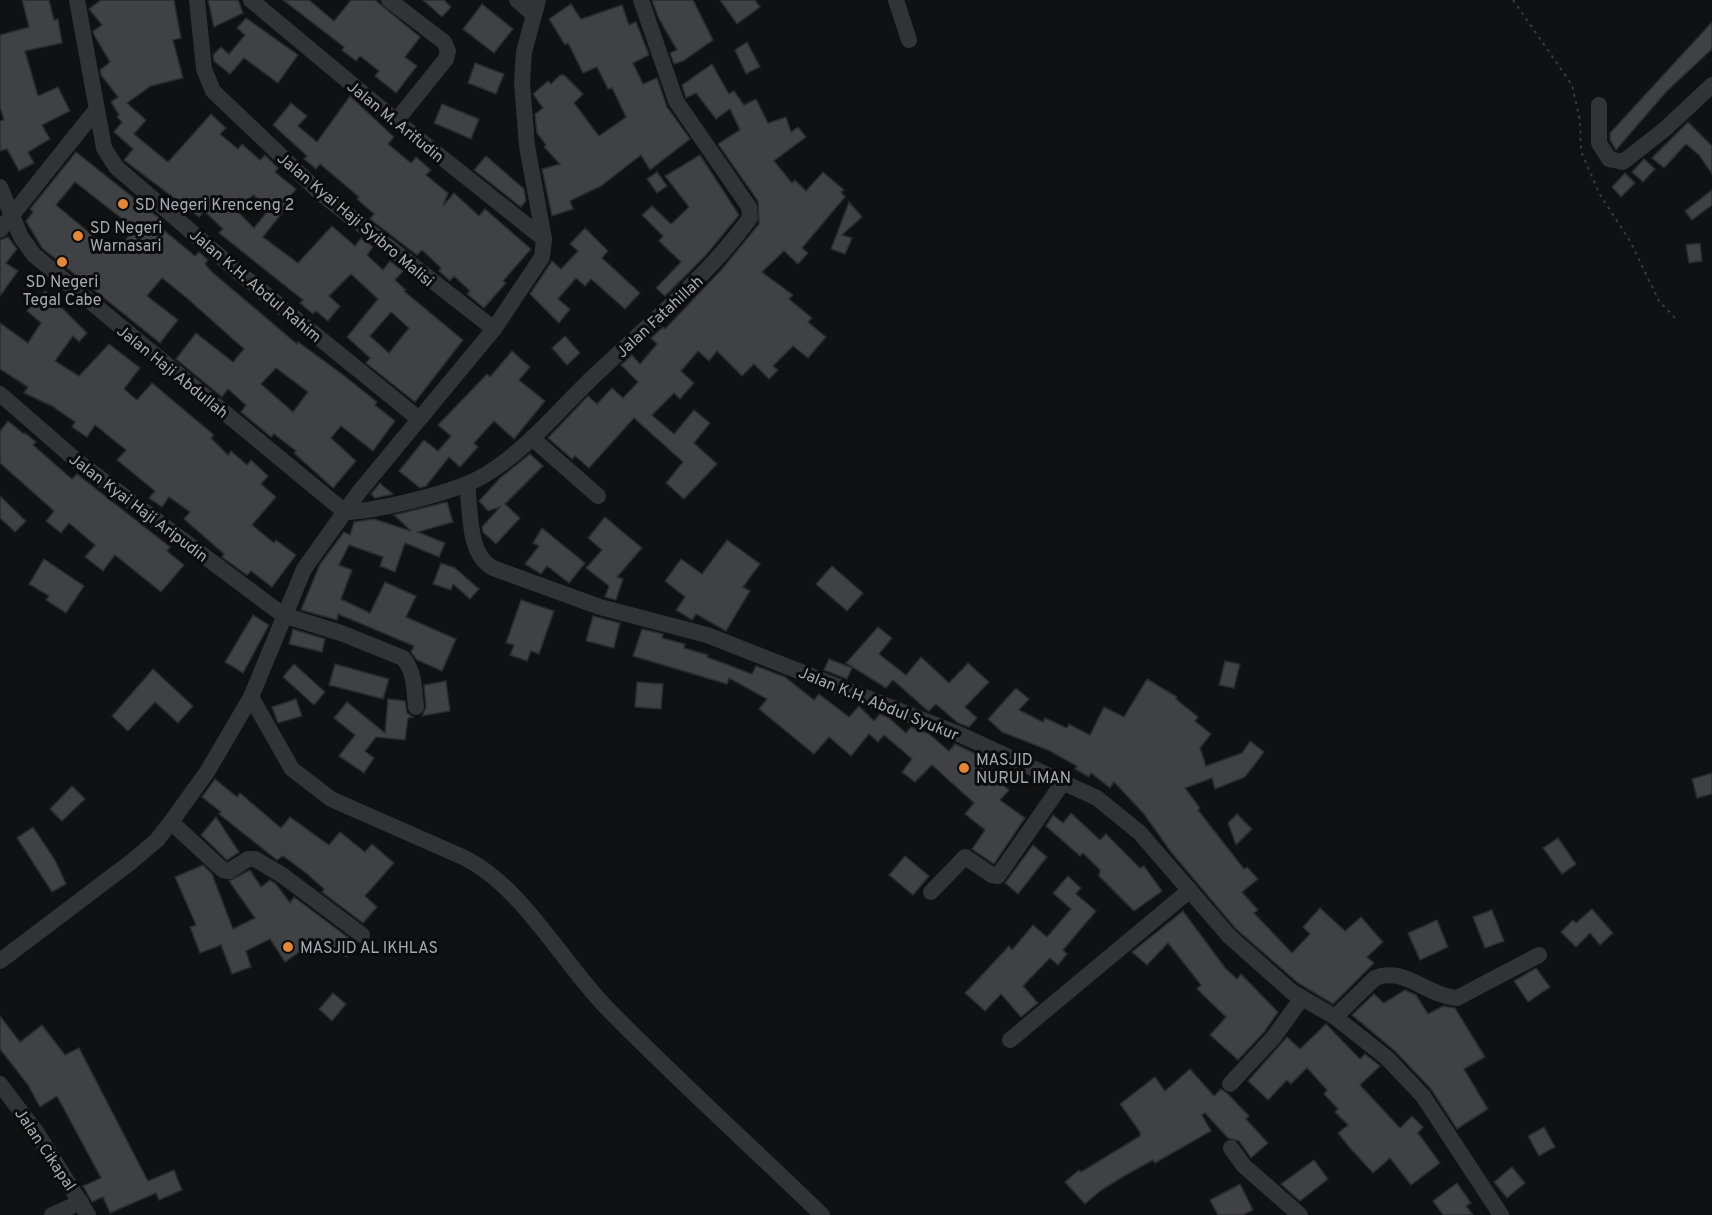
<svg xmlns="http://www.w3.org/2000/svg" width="1712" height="1215" viewBox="0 0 1712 1215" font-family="Overpass,sans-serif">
<rect width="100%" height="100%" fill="#101112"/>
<g fill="#404145" stroke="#2b2b2e" stroke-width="1.5" fill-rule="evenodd">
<polygon points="22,0 49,0 54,20 58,19 62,43 25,51 38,96 58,87 70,111 42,125 50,139 28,152 34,163 19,171 7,149 0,151 0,121 4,120 0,107 0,35 29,27"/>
<path d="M101 0H174L181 38 173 40 183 78 151 86 127 103 146 120 134 134 168 162 211 114 226 128 220 134 238 149 242 144 260 160 265 155 278 168 275 172 296 189 286 201 289 204 263 237 298 263 332 226 355 246 361 238 373 247 367 255 383 270 390 261 403 271 395 280 406 290 404 291 463 340 415 402 366 363 370 358 347 337 378 299 351 274 329 296 340 306 328 321 316 311 313 314 300 303 303 300 219 233 223 229 204 211 199 217 124 160 133 149 114 132 122 122 117 117 119 115 111 102 118 97 101 75 100 70 110 62 94 35 93 31 102 25 89 9ZM253 195 270 208 254 228 238 212ZM391 312 409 328 389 353 370 336Z"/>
<polygon points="208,0 238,0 243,13 214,27"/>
<polygon points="283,0 309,0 334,21 351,0 375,0 420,37 405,57 417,66 396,93 375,76 379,71 360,56 356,61 342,50 344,47"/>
<polygon points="423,0 444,0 451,7 442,17"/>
<polygon points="652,0 693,0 713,40 683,61 674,64 670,53 677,50 659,19"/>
<polygon points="720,0 755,0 760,7 737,24"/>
<polygon points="482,4 513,29 494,53 463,29"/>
<polygon points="571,4 581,19 622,5 629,25 636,22 649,55 633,63 643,84 657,78 667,107 690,139 650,170 641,155 601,186 570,201 573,209 552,216 542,169 560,164 544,147 546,145 537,133 535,114 543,108 533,94 548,81 551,84 560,75 564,75 583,94 574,103 599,136 626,117 612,88 608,89 597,67 583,73 568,43 565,45 549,19"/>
<polygon points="246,18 298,55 278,83 244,58 230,74 214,61 213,55 221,47 229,54 245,35 237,28"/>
<polygon points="1712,22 1712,49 1666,92 1616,150 1610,140 1610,133"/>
<polygon points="747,42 760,67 746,74 735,50"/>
<polygon points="475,63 504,74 496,94 468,83"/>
<polygon points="712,64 729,94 734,91 744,105 756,99 768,123 786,117 791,132 798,127 806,137 774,161 792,183 795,180 806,191 823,172 844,190 841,192 845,197 802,248 808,253 798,264 784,251 762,272 793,295 789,299 812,318 808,322 826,337 808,358 793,346 773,366 778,370 769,379 754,364 742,376 717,351 709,361 698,351 681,371 694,383 680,399 674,393 652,415 674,434 694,410 710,423 694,443 717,464 684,499 666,483 683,462 634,418 589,468 575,456 572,459 548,438 588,396 597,404 612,388 623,398 638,382 621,365 632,355 640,364 657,344 651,338 663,327 665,329 722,269 759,224 758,201 718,144 740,130 730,109 716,119 696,93 686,98 682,85"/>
<polygon points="350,96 394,137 388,144 411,163 416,157 431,170 426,175 448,193 443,206 454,193 479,216 485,209 531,249 503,281 506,283 484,308 467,294 470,291 454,276 450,281 439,271 441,268 422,250 417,255 370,219 374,214 357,199 359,197 320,164 316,169 304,159 307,156 273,125 291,103 307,116 298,126 317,142"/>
<polygon points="442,104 479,119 471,139 434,123"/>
<polygon points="1688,122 1712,146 1712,174 1699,155 1686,144 1664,168 1652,158"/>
<path d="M76 152 164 222 160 227 195 256 199 252 208 260 205 264 212 272 297 344 298 342 342 374 377 402 375 405 395 421 373 451 341 426 331 438 356 461 333 488 294 453 296 451 274 434 271 437 241 412 246 405 228 389 222 397 176 359 196 333 233 362 244 349 188 299 162 278 147 296 178 320 160 343 42 248 26 221 33 212 30 209ZM75 182 135 229 114 253 56 205ZM276 368 308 392 293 412 261 384Z"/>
<polygon points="700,155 739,215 706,255 665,296 656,288 681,262 659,241 663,236 642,215 652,206 671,224 689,207 665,176"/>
<polygon points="486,156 524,189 526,201 521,207 474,170"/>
<polygon points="1644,159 1655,169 1643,182 1632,172"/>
<polygon points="657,172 667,186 657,193 647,179"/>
<polygon points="1625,173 1635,183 1621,197 1612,187"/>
<polygon points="1712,190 1712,205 1692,220 1685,211"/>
<polygon points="849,202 862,217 842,235 852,238 845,254 831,249"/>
<polygon points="585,228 608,251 602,258 640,293 625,309 591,279 585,286 576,278 558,299 570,309 559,323 530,294 552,261 561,269 578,251 570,244"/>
<polygon points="8,237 17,249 6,263 18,271 0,296 0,240"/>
<polygon points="1700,243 1702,261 1689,263 1686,245"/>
<polygon points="45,291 87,333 79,342 73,336 55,361 79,376 109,344 140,368 124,389 137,400 152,383 214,435 211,438 228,455 231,451 247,465 251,460 268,476 261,484 276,497 252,525 274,543 276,540 296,555 272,587 251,571 247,575 222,557 224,554 184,519 190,512 169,497 162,507 149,498 155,491 117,460 126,450 95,425 87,437 72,427 75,422 52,406 24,393 28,387 0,369 0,323 28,343 41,323 27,311"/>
<polygon points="565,336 580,353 567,365 552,348"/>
<polygon points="512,351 530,367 519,380 545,401 514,439 494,421 474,443 478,447 460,467 449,457 426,486 420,488 399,471 424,440 438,451 451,436 438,425 487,374 490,377"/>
<polygon points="8,421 24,434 25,433 36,442 33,445 72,479 77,474 170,547 167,551 184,565 161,592 115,555 103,571 85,557 95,545 69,523 61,533 46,521 54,511 0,463 0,431"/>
<polygon points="530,454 543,466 505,504 520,518 496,544 483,532 482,527 500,507 488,511 479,501 500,478"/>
<polygon points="380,483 383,486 393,494 375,498 371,494"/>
<polygon points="0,496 26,521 15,532 0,518"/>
<polygon points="447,502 453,522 418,532 445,543 439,557 405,543 395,572 380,566 383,557 349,545 339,565 352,570 341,599 370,613 385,582 416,596 406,617 456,639 442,671 417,660 411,652 414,646 338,614 337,620 301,610 320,564 344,532 350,535 354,522 374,519 411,531 394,515"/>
<polygon points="605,517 642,548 617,577 623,579 616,600 605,597 609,586 586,568 602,550 588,538"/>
<polygon points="542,528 585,563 569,583 547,566 541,574 525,564 539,546 533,543"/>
<polygon points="727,540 760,564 743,587 750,591 726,631 696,614 692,620 676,610 685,597 665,581 681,559 702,574"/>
<polygon points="44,559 84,586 66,613 46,600 49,596 29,584"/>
<polygon points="441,563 455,568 479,589 470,599 453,584 451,590 433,584"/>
<polygon points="832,566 863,593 847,611 816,584"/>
<polygon points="521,600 554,611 539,654 531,651 527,661 510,655 514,645 506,643"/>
<polygon points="253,615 269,625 243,673 225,662"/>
<polygon points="593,616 620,623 614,648 586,641"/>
<polygon points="878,627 892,638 879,654 906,675 921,657 949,683 968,663 989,682 965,707 977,718 969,727 958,723 936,704 929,711 927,710 893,680 886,688 846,663"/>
<polygon points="293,629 325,639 322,652 289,644"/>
<polygon points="642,629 663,634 662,638 685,644 684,648 708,655 707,657 752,674 756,666 785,677 814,700 819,694 849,717 859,706 874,721 880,714 889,718 906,733 911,727 929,734 949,751 955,744 976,754 993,769 989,774 1009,790 1000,800 1025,818 994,864 972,849 985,830 965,814 974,803 932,765 915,782 902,772 912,759 884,735 878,742 869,734 851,756 829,737 814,754 759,709 767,699 729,678 727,684 633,656"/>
<polygon points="829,659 852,668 847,679 824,670"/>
<polygon points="1225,661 1240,664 1234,688 1219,685"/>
<polygon points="294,664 325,692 314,705 283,677"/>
<polygon points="335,664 389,679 383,699 329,685"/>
<polygon points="153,669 193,706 178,723 155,702 128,731 112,716"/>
<polygon points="1147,679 1177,697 1176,699 1198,717 1195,721 1211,734 1200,748 1206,766 1242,753 1250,741 1264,752 1245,777 1215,789 1212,778 1185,788 1200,808 1198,810 1244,869 1247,867 1258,879 1242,892 1258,910 1254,913 1292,953 1310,934 1303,927 1320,908 1345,931 1361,917 1383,942 1367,957 1374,963 1333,1004 1298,983 1236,929 1171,852 1144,814 1114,782 1110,788 1091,773 1089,777 1075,769 1077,766 1048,750 1002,732 988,719 1016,688 1029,699 1019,710 1043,722 1045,718 1067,728 1069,724 1090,735 1104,707 1124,717"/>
<polygon points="446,681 450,711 422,716 426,707 424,685"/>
<polygon points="637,682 663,684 661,709 635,707"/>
<polygon points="296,699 302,716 278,723 272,707"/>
<polygon points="388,699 405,701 407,713 413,717 408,718 405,740 376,737 365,751 374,758 364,773 339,756 355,735 334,718 347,702 385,733"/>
<polygon points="1712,773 1712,794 1697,798 1692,779"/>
<polygon points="215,779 237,797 240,793 281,828 290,817 329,845 340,832 365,852 372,844 394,863 365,896 377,907 363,923 322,892 324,889 306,873 283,856 277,860 219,814 221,812 202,797"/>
<polygon points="72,786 85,799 62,821 50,809"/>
<polygon points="1071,813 1100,840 1106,834 1140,868 1144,866 1162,891 1134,911 1099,876 1100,870 1083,853 1080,856 1046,826 1053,815 1063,823"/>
<polygon points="1237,814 1252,829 1236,845 1228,823"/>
<polygon points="216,817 239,852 227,860 201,835"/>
<polygon points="33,827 55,860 66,884 52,892 17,838"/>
<polygon points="1558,838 1576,864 1562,874 1543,848"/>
<polygon points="1033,845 1047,857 1018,894 1005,883"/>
<polygon points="905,856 929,876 913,895 889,875"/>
<polygon points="203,865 212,874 233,929 255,918 229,881 250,870 261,887 270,880 276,884 290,903 294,897 354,942 347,957 315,941 285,962 270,939 246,951 251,967 232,974 221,945 200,953 190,927 196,925 175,877"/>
<polygon points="1068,876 1081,888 1076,894 1096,911 1063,950 1067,954 1058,965 1050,958 1023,986 1038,1003 1021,1017 1001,994 985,1011 965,993 1009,946 1012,950 1033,925 1047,937 1071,909 1053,893"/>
<polygon points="1592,909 1613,933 1600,945 1590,933 1576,947 1561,932 1573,920 1576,923"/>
<polygon points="1492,910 1504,941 1485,948 1473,917"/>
<polygon points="1183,911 1226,969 1237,979 1241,974 1278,1012 1265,1031 1238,1060 1210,1035 1226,1017 1197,989 1201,985 1168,943 1147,965 1132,952"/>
<polygon points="1437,920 1448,947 1420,960 1408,933"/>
<polygon points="1536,968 1550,987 1528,1002 1514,981"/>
<polygon points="1405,990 1416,995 1428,1014 1443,1006 1455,1008 1485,1057 1464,1069 1488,1109 1457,1129 1431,1089 1395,1051 1352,1015 1374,994 1384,1003"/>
<polygon points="333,993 346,1004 332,1021 319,1009"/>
<polygon points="0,1016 20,1042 42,1025 65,1055 79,1048 148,1181 174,1170 182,1190 159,1200 156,1193 110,1213 103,1197 92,1202 83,1186 101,1178 57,1096 40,1107 28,1085 0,1049"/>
<polygon points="1326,1024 1360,1059 1365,1054 1380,1066 1360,1085 1400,1128 1412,1116 1423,1127 1418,1133 1440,1163 1411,1185 1390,1158 1373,1173 1349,1147 1338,1133 1348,1125 1335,1112 1338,1109 1324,1094 1327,1090 1307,1068 1291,1084 1287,1080 1268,1100 1248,1081 1287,1037 1300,1049"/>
<polygon points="1190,1069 1214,1096 1221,1089 1228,1094 1249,1116 1246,1119 1268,1143 1251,1158 1239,1141 1228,1138 1205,1113 1202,1115 1211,1131 1155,1163 1153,1160 1124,1176 1100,1191 1085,1204 1065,1182 1079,1170 1081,1172 1140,1136 1140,1132 1120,1104 1155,1077 1165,1091"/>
<polygon points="1544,1127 1555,1147 1539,1156 1528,1136"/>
<polygon points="1314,1160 1328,1179 1300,1201 1281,1184"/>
<polygon points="1512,1167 1525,1183 1507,1198 1494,1182"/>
<polygon points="1457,1183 1471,1203 1466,1206 1473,1215 1443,1215 1433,1201"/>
<polygon points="1240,1184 1253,1210 1243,1215 1218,1215 1210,1200"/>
</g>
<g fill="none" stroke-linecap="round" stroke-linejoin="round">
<polyline stroke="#383b3d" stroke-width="2" stroke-dasharray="3 4.5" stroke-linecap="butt" points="1513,0 1572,85 1580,120 1581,151 1599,193 1630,241 1659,301 1676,319"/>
<g stroke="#323336" stroke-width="16">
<polyline points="77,0 104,148 116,167 237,271 419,419"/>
<polyline points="197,0 204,69 213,91 319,192 494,329"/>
<polyline points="251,0 396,121 544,239"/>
<polyline points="389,0 444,42 448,51 446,59 396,121"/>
<polyline points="517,0 533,14"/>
<polyline points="896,0 909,40"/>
<polyline points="1599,105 1599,143 1609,159 1623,162 1665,129 1712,85"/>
<path d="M0 187 21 237 34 255 345 512C378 511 457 492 485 475 525 451 557 412 590 380 645 327 705 280 750 218L749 207 676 101 641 0"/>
<polyline points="0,230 96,110"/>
<path d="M0 394 77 461 283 615 341 633 403 658C415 672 414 689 416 707"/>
<polyline points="532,438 598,496"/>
<path d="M467 484C471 511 467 554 493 568L600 607 707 635 961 735 1097 798 1140 833 1229 936 1292 992 1335 1017 1387 1058 1423 1096 1501 1215"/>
<path d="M251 697 292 769 331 799 465 858C523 888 560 959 605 1006 675 1078 750 1145 822 1215"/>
<polyline points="171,822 223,870 229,871 248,859 255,859 282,875 362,935"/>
<polyline points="931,892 965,857 992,875 998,876 1064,781"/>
<polyline points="0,961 131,862 157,840 171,822 207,772 251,697 304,569 359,492 494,329 542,257 544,239 527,146 522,82 524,52 538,0"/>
<path d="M1335 1017 1375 978C1404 966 1425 995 1457 998L1539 955"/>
<polyline points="1010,1040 1190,890"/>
<polyline points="0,1084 37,1133 88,1215"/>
<polyline points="1230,1084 1273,1038 1302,998"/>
<polyline points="1231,1148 1244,1166 1300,1215"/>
<polyline points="52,1215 81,1202"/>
</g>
</g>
<g fill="#e28638" stroke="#0c0c0d" stroke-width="2">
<circle cx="123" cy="204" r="6"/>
<circle cx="78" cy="236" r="6"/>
<circle cx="62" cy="262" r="6"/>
<circle cx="964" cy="768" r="6"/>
<circle cx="288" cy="947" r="6"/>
</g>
<g text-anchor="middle" stroke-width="6" stroke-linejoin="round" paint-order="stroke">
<g font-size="16" fill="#a3aab1" stroke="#0c0c0d">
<text transform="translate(396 121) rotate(39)" y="6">Jalan M. Arifudin</text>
<text transform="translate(356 219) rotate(40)" y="6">Jalan Kyai Haji Syibro Malisi</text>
<text transform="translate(256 285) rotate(40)" y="6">Jalan K.H. Abdul Rahim</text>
<text transform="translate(659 316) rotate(-43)" y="6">Jalan Fatahillah</text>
<text transform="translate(173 371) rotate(39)" y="6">Jalan Haji Abdullah</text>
<text transform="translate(139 507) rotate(37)" y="6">Jalan Kyai Haji Aripudin</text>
<text transform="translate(879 703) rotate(22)" y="6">Jalan K.H. Abdul Syukur</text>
<text transform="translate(46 1149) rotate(56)" y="6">Jalan Cikapal</text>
</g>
<g font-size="16" fill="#a3aab1" stroke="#0c0c0d" text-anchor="start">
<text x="135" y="210">SD Negeri Krenceng 2</text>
<text x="90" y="233">SD Negeri<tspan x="90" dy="18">Warnasari</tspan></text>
<text x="62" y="287" text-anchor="middle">SD Negeri<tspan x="62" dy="18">Tegal Cabe</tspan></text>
<text x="976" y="765">MASJID<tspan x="976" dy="18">NURUL IMAN</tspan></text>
<text x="300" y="953">MASJID AL IKHLAS</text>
</g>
</g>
</svg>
